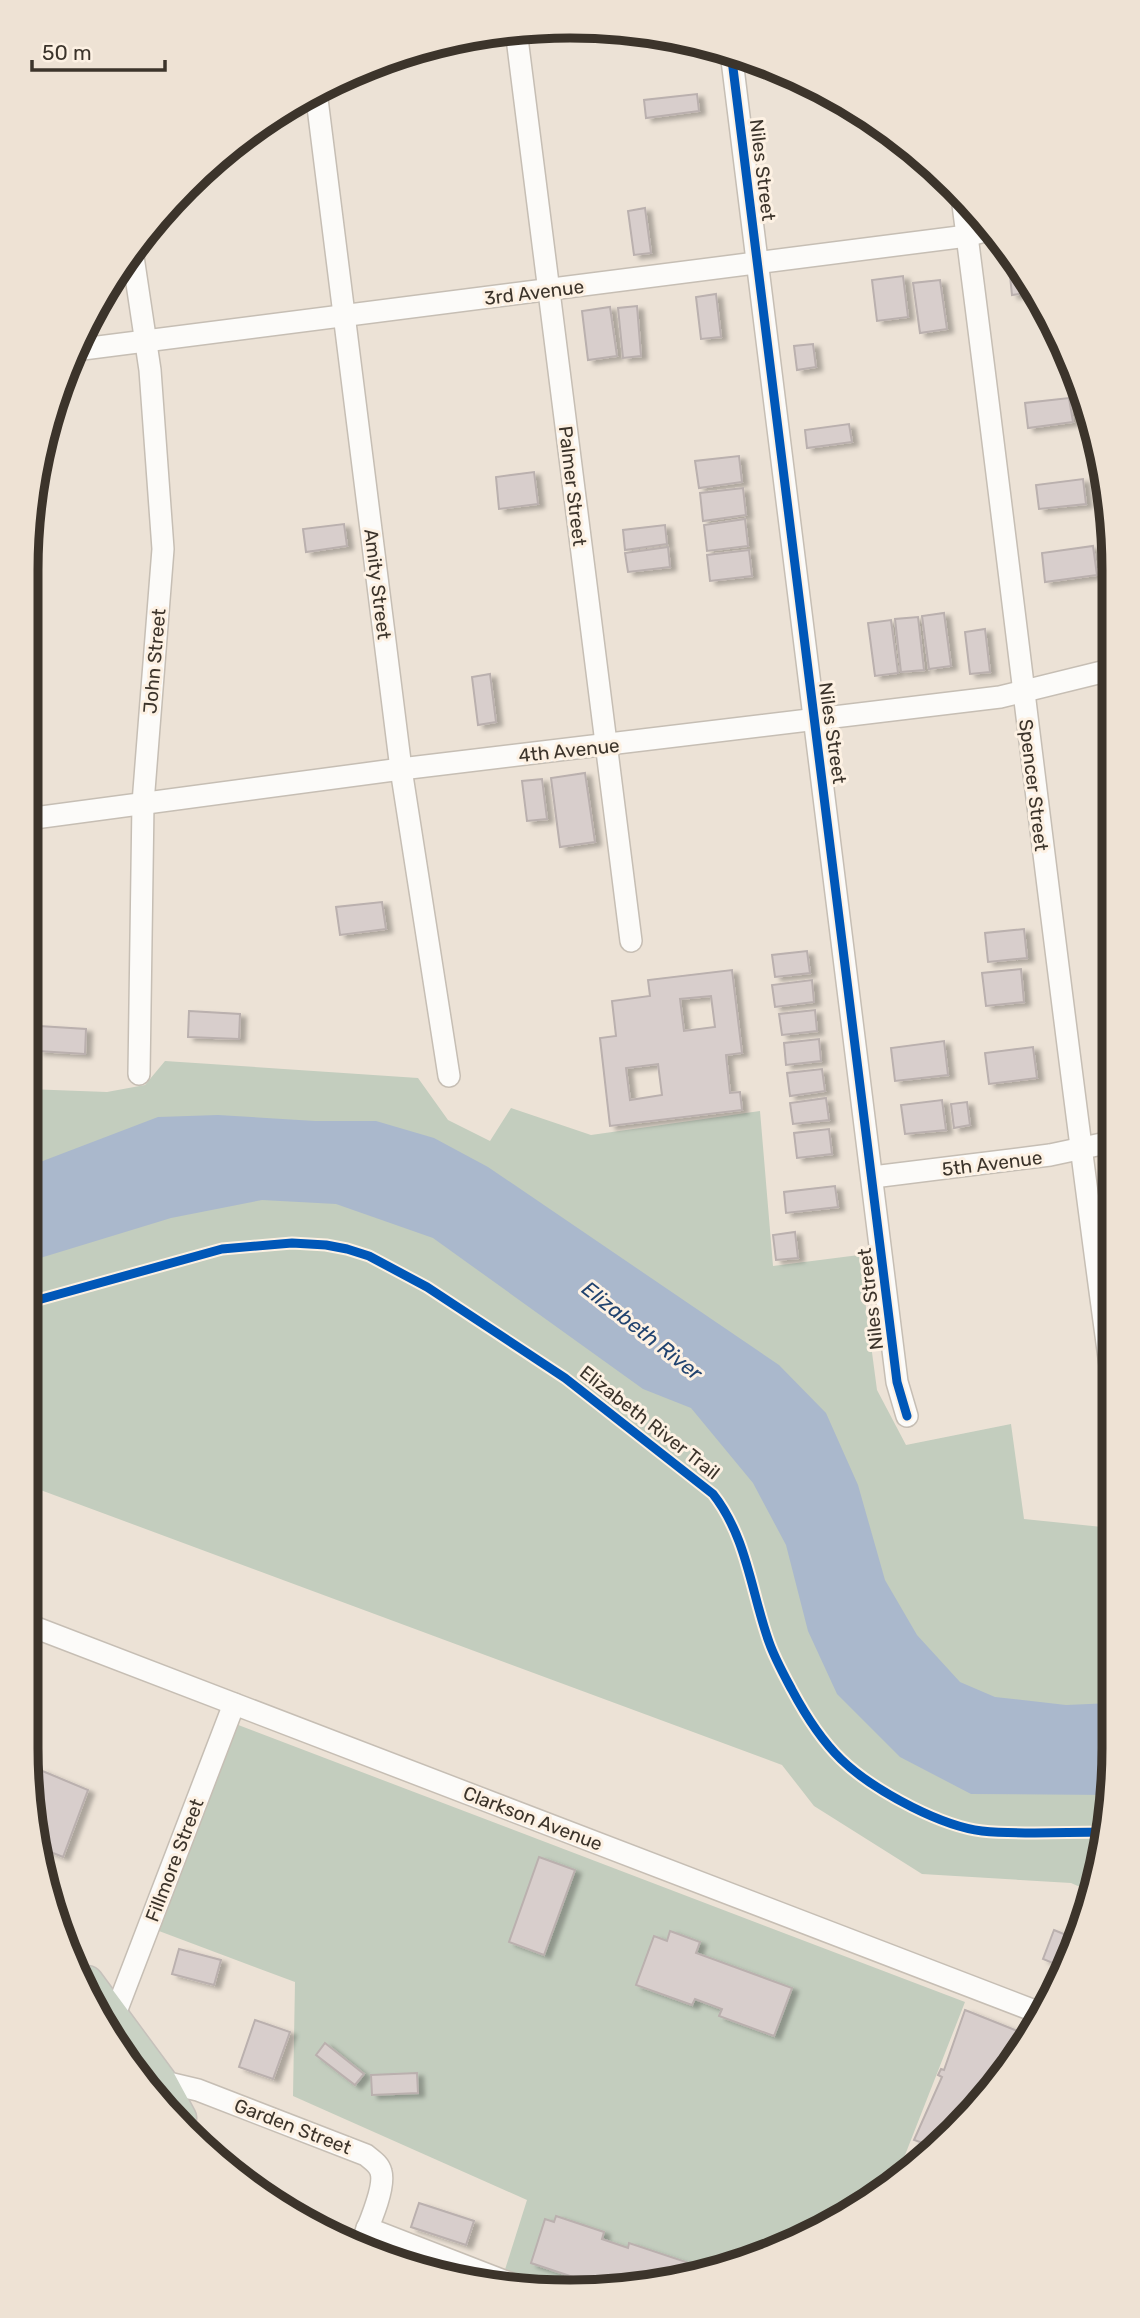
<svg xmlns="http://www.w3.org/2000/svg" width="1140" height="2318" viewBox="0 0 1140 2318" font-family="Rubik,sans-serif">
<defs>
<filter id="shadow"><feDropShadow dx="6" dy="3.5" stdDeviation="2" flood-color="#0004"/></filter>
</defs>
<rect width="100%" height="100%" fill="#ece2d6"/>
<g fill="#c3cdbe">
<polygon points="165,1061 418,1078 448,1120 490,1141 511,1108 591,1135 760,1111 773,1266 859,1255 877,1390 906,1445 1011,1424 1024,1519 1112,1528 1113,1783 1094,1893 1071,1883 922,1874 814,1806 782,1765 27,1485 27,1089 107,1092 145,1085"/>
<polygon points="233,1723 965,2002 898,2173 810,2236 641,2287 522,2283 503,2276 527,2200 293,2096 295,1982 151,1928"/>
</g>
<polygon fill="#aab8cc" points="218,1115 315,1121 376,1121 434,1138 488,1167 779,1365 826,1413 858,1485 885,1580 917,1635 960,1682 995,1697 1066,1705 1112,1703 1111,1795 971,1794 900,1757 837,1694 808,1631 786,1545 753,1483 691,1408 643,1389 433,1238 336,1204 262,1200 171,1218 27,1262 27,1167 158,1117"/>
<g fill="#d8cecc" stroke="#bab0ae" stroke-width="2" fill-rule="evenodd" filter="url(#shadow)">
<polygon points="697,94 699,111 646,118 644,100"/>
<polygon points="295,101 296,110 279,113"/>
<polygon points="645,208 651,253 634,255 628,211"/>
<polygon points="1009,252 1020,271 1009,272 1007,253"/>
<polygon points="1022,275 1032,292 1012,295 1010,276"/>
<polygon points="903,276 908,317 877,321 872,280"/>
<polygon points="940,280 947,329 920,333 913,283"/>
<polygon points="716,294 721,337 701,339 696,297"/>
<polygon points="637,306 641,356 623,358 618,308"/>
<polygon points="610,307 617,356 588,360 582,311"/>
<polygon points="813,344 816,367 797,370 794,346"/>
<polygon points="1069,398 1073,422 1028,428 1025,403"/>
<polygon points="849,424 852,442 807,448 805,430"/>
<polygon points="739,456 742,482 699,488 695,461"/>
<polygon points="534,472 538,504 499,509 496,477"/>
<polygon points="1083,479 1086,504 1039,509 1036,485"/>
<polygon points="743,488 746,515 703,521 700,493"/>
<polygon points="745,519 748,546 707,551 704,525"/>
<polygon points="344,524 347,546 306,552 303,529"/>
<polygon points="665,525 667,544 625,550 623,530"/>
<polygon points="1093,546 1097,575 1045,582 1042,553"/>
<polygon points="668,547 670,567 628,572 625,553"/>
<polygon points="749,550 752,576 710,581 707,555"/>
<polygon points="944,613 951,666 929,669 922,616"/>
<polygon points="918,617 924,670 901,672 895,619"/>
<polygon points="891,620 898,673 875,676 868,623"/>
<polygon points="985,629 990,672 970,674 965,632"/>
<polygon points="490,674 496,722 478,725 472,677"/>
<polygon points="585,773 595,842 560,847 551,778"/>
<polygon points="542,779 547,819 527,821 522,781"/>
<polygon points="382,902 386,929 340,935 336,907"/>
<polygon points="1024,929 1027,958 988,962 985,933"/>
<polygon points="807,951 810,973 775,977 772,955"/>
<polygon points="1021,969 1024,1002 986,1006 982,973"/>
<path d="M732 970 742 1053 726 1055 730 1093 740 1092 742 1110 610 1126 600 1038 616 1036 612 1001 650 996 648 980ZM711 996 715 1027 684 1031 680 999ZM658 1064 662 1095 630 1100 626 1068Z"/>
<polygon points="812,980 814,1002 775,1007 772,985"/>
<polygon points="815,1010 817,1031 782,1035 779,1014"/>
<polygon points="189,1011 240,1014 239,1039 188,1037"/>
<polygon points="39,1026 86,1029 85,1054 38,1051"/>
<polygon points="819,1039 821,1061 786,1065 784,1043"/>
<polygon points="944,1041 948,1075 895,1081 891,1048"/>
<polygon points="1033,1047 1037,1078 989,1084 985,1053"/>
<polygon points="822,1069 825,1091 790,1096 787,1073"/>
<polygon points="826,1098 829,1120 793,1124 790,1103"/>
<polygon points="942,1100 946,1130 905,1134 901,1105"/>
<polygon points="967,1102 970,1125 954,1128 951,1104"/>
<polygon points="829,1129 832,1154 797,1158 794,1133"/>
<polygon points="835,1186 838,1207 786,1213 784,1192"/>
<polygon points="795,1232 798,1258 776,1260 773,1235"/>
<polygon points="40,1770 88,1790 63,1857 43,1849 33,1787"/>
<polygon points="539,1857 575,1870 544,1955 509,1942"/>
<polygon points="1054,1930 1076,1939 1065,1968 1043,1959"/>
<polygon points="670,1931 700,1942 696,1953 792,1988 774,2036 719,2016 722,2009 695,1999 692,2005 636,1985 654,1936 667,1941"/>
<polygon points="179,1949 221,1960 214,1985 172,1974"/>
<polygon points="965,2010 1025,2034 955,2132 934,2147 914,2140 942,2077 938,2075 941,2069 944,2070"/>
<polygon points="255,2020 290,2032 273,2079 239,2067"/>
<polygon points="325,2043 364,2074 355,2085 316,2055"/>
<polygon points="417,2073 418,2093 372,2095 371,2075"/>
<polygon points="419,2203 474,2221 466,2245 411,2227"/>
<polygon points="556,2216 604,2232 602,2239 628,2248 629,2243 704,2268 692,2271 684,2269 682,2275 641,2287 600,2286 531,2263 545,2219 554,2222"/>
</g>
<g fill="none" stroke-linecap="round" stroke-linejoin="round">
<defs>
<g id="minor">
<polyline points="516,30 631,941"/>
<polyline points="731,52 897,1382 907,1416"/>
<polyline points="316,91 401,769 449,1076"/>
<path d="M962 197C1013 589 1057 981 1111 1372"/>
<polyline points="132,250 150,370 163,549 143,803 139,1074"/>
<polyline points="75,350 967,236 992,229"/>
<polyline points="27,819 401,769 1000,697 1110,670"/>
<polyline points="873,1177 1050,1155 1111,1142"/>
<polyline points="26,1624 1040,2013"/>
<polyline points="114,2017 234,1704"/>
<path d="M160 2081 198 2090 366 2155C372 2160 379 2164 381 2172 386 2189 366 2231 359 2249"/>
<polyline points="367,2228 509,2283"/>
</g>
<polyline id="highway" points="87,1982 160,2081 180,2118"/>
</defs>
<use href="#minor" stroke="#c6beb4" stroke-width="24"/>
<use href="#highway" stroke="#c6c1bb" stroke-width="35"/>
<use href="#minor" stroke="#fcfbf9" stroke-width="21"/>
<use href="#highway" stroke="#c9d2c4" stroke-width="32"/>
<defs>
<g id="cycleway">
<polyline points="731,52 897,1382 907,1416"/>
<path d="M27 1303 222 1249 292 1243 326 1245 347 1249 369 1256 427 1287 565 1378 713 1494C747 1537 751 1592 769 1642 775 1659 784 1675 792 1690 824 1750 851 1776 912 1807 934 1818 957 1828 982 1831 1022 1835 1064 1832 1105 1832"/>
</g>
</defs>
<use href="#cycleway" stroke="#fdf1e3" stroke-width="13"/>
<use href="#cycleway" stroke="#0057b8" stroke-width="9"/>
</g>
<g text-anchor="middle" stroke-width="6" stroke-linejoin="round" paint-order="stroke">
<g font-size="19" fill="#3c342b" stroke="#fdf1e3">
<text transform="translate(763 170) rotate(83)" y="7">Niles Street</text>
<text transform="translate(534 292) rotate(-7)" y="7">3rd Avenue</text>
<text transform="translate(573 486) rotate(83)" y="7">Palmer Street</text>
<text transform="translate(378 584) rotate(83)" y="7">Amity Street</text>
<text transform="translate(154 661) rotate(-85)" y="7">John Street</text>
<text transform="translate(833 733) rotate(82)" y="7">Niles Street</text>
<text transform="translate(569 750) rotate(-6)" y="7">4th Avenue</text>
<text transform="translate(1034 785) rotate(83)" y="7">Spencer Street</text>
<text transform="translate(992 1163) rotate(-7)" y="7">5th Avenue</text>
<text transform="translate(870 1299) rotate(-97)" y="7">Niles Street</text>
<text transform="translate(650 1422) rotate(38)" y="7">Elizabeth River Trail</text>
<text transform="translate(533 1818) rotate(21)" y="7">Clarkson Avenue</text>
<text transform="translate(174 1860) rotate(-69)" y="7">Fillmore Street</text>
<text transform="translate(293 2126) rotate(21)" y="7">Garden Street</text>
</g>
<g font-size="21" font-style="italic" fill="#21436f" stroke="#fdf1e3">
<text transform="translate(642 1331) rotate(38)" y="7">Elizabeth River</text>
</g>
</g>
<path d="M0 0H1140V2318H0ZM570 38H570A532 532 0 0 1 1102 570V1748A532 532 0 0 1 570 2280H570A532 532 0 0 1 38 1748V570A532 532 0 0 1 570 38Z" fill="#eee2d4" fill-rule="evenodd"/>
<path fill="none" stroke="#3c342b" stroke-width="9" d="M570 38H570A532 532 0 0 1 1102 570V1748A532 532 0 0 1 570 2280H570A532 532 0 0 1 38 1748V570A532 532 0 0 1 570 38Z"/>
<path d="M32 60v10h133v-10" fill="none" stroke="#3c342b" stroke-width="3.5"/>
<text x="42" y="60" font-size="21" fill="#3c342b" stroke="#fdf1e3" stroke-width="5" paint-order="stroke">50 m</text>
</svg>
